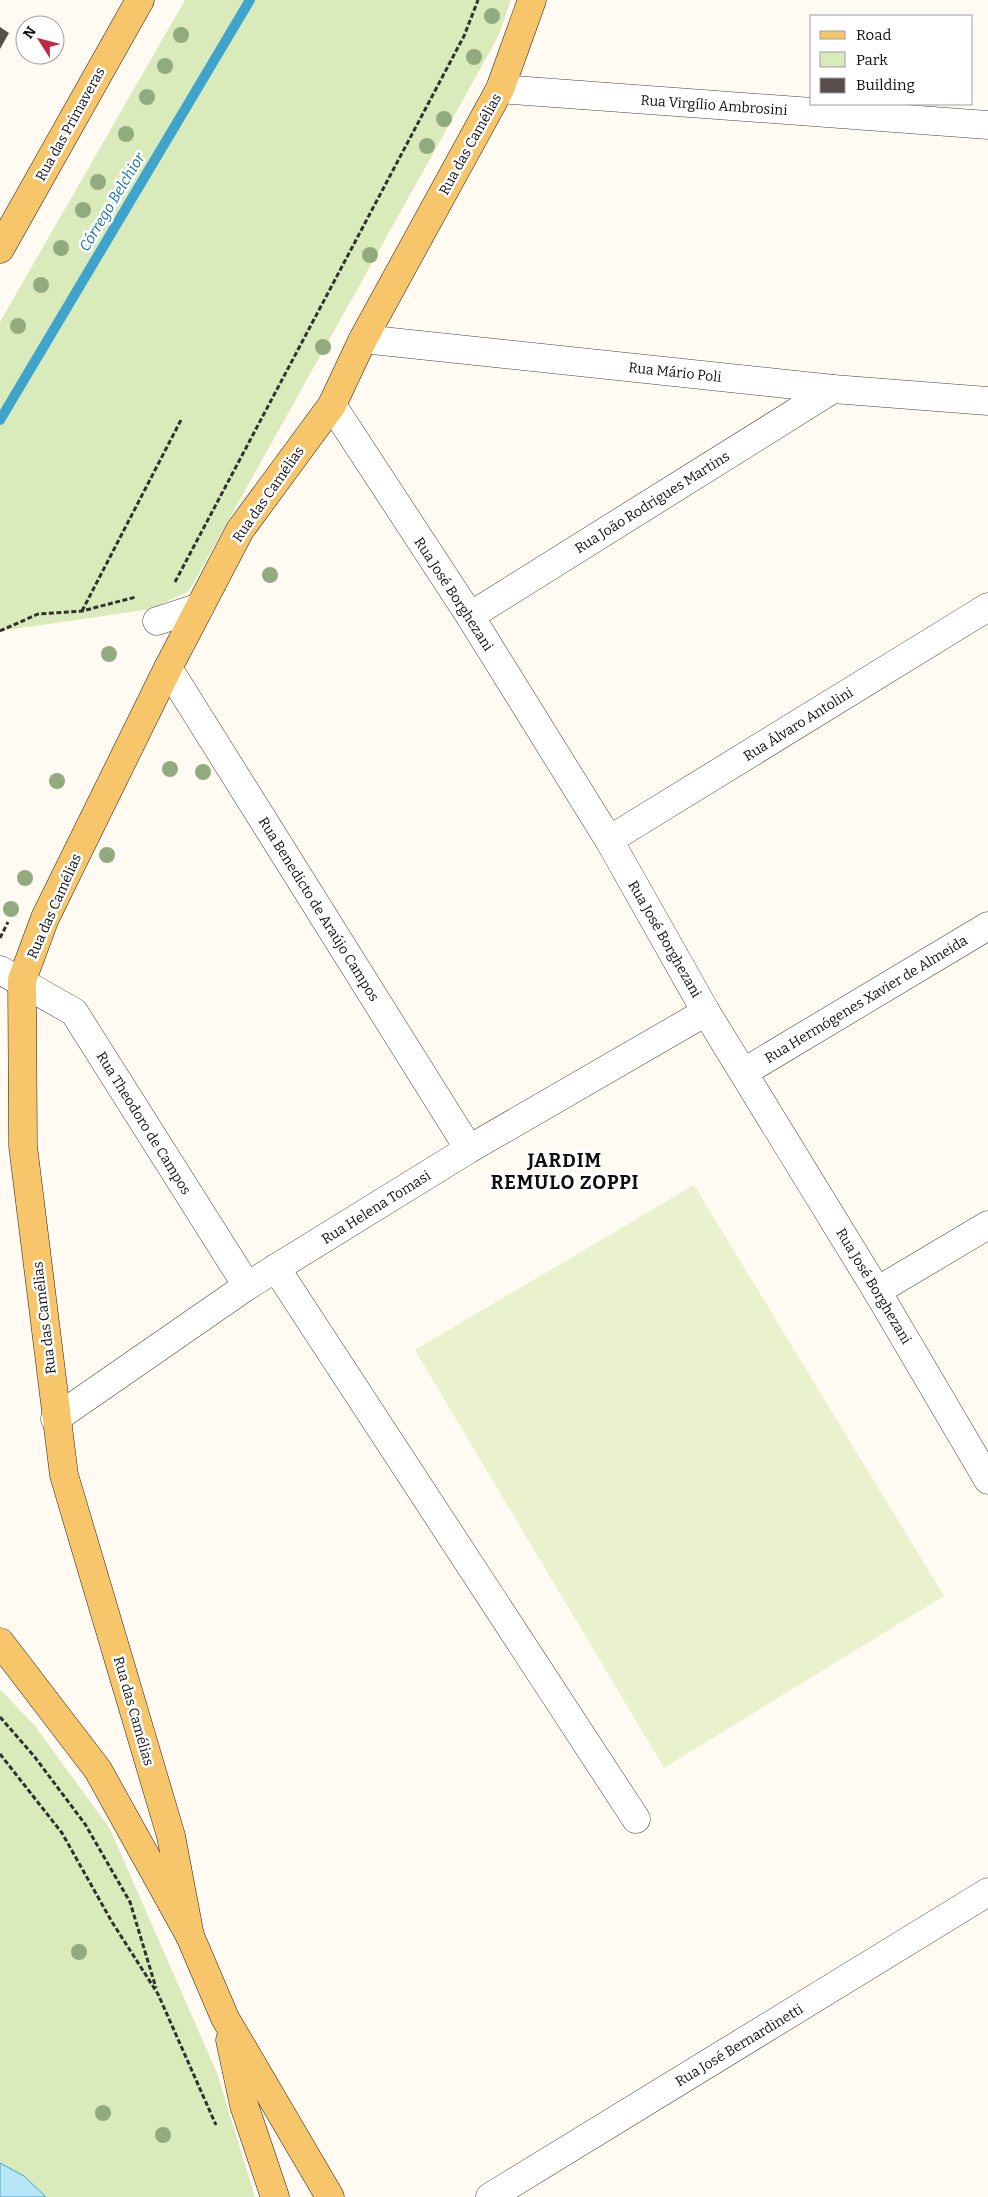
<svg xmlns="http://www.w3.org/2000/svg" width="988" height="2197" viewBox="0 0 988 2197" font-family="Bitter,serif">
<rect width="100%" height="100%" fill="#fffbf2"/>
<g fill="#d9eabb">
<polygon points="185,0 511,0 498,37 189,591 151,609 0,631 0,322"/>
<polygon points="0,1689 35,1726 110,1829 217,2073 255,2197 46,2197 24,2176 0,2163"/>
</g>
<polygon fill="#e9f1cd" points="694,1185 944,1596 664,1768 415,1350"/>
<polygon fill="#b7e6f6" stroke="#3ea4cc" points="0,2163 24,2176 46,2197 0,2197"/>
<g fill="none" stroke-linecap="round" stroke-linejoin="round">
<polyline stroke="#3ea4cc" stroke-width="10" points="0,420 250,0"/>
</g>
<polygon fill="#584f4c" points="0,27 9,33 0,49"/>
<g fill="none" stroke-linecap="round" stroke-linejoin="round">
<defs>
<g id="minor">
<polyline points="500,89 988,125"/>
<polyline points="363,339 833,389 988,401"/>
<polyline points="332,405 470,616 609,840 706,1012 877,1291 988,1480"/>
<polyline points="470,616 833,389"/>
<polyline points="157,621 200,607"/>
<polyline points="168,668 469,1149"/>
<polyline points="609,840 988,607"/>
<polyline points="0,970 74,1012 247,1286"/>
<polyline points="744,1072 988,926"/>
<polyline points="276,1268 636,1819"/>
<polyline points="877,1291 988,1225"/>
<polyline points="55,1419 247,1286 469,1149 706,1012"/>
<polyline points="490,2197 988,1892"/>
</g>
<g id="major">
<polyline points="0,249 140,0"/>
<polyline points="0,1642 98,1770 190,1936 225,2018 330,2197"/>
<polyline points="190,1936 171,1836 64,1475 23,1146 22,980 45,918 168,668 240,530 332,405 363,339 500,89 532,0"/>
<polyline points="230,2040 244,2105 275,2197"/>
</g>
</defs>
<use href="#minor" stroke="#424242" stroke-width="29"/>
<use href="#major" stroke="#202020" stroke-width="29"/>
<g stroke="#313131" stroke-width="3" stroke-dasharray="5 2.5" stroke-linecap="butt">
<polyline points="175,582 464,36 478,0"/>
<polyline points="82,611 182,418"/>
<polyline points="0,631 38,614 82,611 136,597"/>
<polyline points="0,938 8,922"/>
<polyline points="0,1717 34,1756 85,1824 130,1902 156,1988"/>
<polyline points="0,1754 62,1833 112,1922 158,1994 216,2125"/>
</g>
<use href="#minor" stroke="#fff" stroke-width="28"/>
<use href="#major" stroke="#f7c56a" stroke-width="28"/>
</g>
<g fill="#91aa7e">
<circle cx="492" cy="16" r="8"/>
<circle cx="181" cy="35" r="8"/>
<circle cx="474" cy="57" r="8"/>
<circle cx="165" cy="66" r="8"/>
<circle cx="147" cy="97" r="8"/>
<circle cx="444" cy="119" r="8"/>
<circle cx="126" cy="134" r="8"/>
<circle cx="427" cy="146" r="8"/>
<circle cx="98" cy="182" r="8"/>
<circle cx="83" cy="210" r="8"/>
<circle cx="61" cy="248" r="8"/>
<circle cx="370" cy="255" r="8"/>
<circle cx="41" cy="285" r="8"/>
<circle cx="18" cy="326" r="8"/>
<circle cx="323" cy="347" r="8"/>
<circle cx="270" cy="575" r="8"/>
<circle cx="109" cy="654" r="8"/>
<circle cx="170" cy="769" r="8"/>
<circle cx="203" cy="772" r="8"/>
<circle cx="57" cy="781" r="8"/>
<circle cx="107" cy="855" r="8"/>
<circle cx="25" cy="878" r="8"/>
<circle cx="11" cy="909" r="8"/>
<circle cx="79" cy="1952" r="8"/>
<circle cx="103" cy="2113" r="8"/>
<circle cx="163" cy="2135" r="8"/>
</g>
<g text-anchor="middle" stroke-width="5" stroke-linejoin="round" paint-order="stroke">
<g font-size="14" fill="#0f0f0f" stroke="#fff">
<text transform="translate(714 105) rotate(4)" y="5">Rua Virgílio Ambrosini</text>
<text transform="translate(70 124) rotate(-61)" y="5">Rua das Primaveras</text>
<text transform="translate(470 144) rotate(-61)" y="5">Rua das Camélias</text>
<text transform="translate(675 372) rotate(6)" y="5">Rua Mário Poli</text>
<text transform="translate(268 494) rotate(-55)" y="5">Rua das Camélias</text>
<text transform="translate(652 502) rotate(-32)" y="5">Rua João Rodrigues Martins</text>
<text transform="translate(454 594) rotate(57)" y="5">Rua José Borghezani</text>
<text transform="translate(798 724) rotate(-32)" y="5">Rua Álvaro Antolini</text>
<text transform="translate(54 906) rotate(-66)" y="5">Rua das Camélias</text>
<text transform="translate(319 909) rotate(58)" y="5">Rua Benedicto de Araújo Campos</text>
<text transform="translate(665 939) rotate(60)" y="5">Rua José Borghezani</text>
<text transform="translate(866 999) rotate(-31)" y="5">Rua Hermógenes Xavier de Almeida</text>
<text transform="translate(144 1123) rotate(58)" y="5">Rua Theodoro de Campos</text>
<text transform="translate(376 1207) rotate(-32)" y="5">Rua Helena Tomasi</text>
<text transform="translate(874 1286) rotate(59)" y="5">Rua José Borghezani</text>
<text transform="translate(44 1318) rotate(-97)" y="5">Rua das Camélias</text>
<text transform="translate(134 1711) rotate(74)" y="5">Rua das Camélias</text>
<text transform="translate(739 2045) rotate(-31)" y="5">Rua José Bernardinetti</text>
</g>
<g font-size="15" font-style="italic" fill="#1875a1" stroke="#fff">
<text transform="translate(112 202) rotate(-59)" y="5">Córrego Belchior</text>
</g>
<g font-size="19" font-weight="bold" letter-spacing="1" fill="#0f0f0f" stroke="#fff">
<text x="565" y="1167">JARDIM<tspan x="565" dy="22">REMULO ZOPPI</tspan></text>
</g>
</g>
<rect x="810" y="15" width="162" height="90" fill="#ffffff" stroke="#9f9f9f"/>
<rect x="820" y="31" width="25" height="8" fill="#f7c56a" stroke="#9f9f9f"/>
<text x="856" y="40" font-size="15" fill="#0f0f0f">Road</text>
<rect x="820" y="52" width="25" height="15" fill="#d9eabb" stroke="#9f9f9f"/>
<text x="856" y="65" font-size="15" fill="#0f0f0f">Park</text>
<rect x="820" y="78" width="25" height="15" fill="#584f4c" stroke="#9f9f9f"/>
<text x="856" y="90" font-size="15" fill="#0f0f0f">Building</text>
<g transform="translate(40 40) rotate(306)"><circle r="24" fill="#ffffff" stroke="#9f9f9f"/>
<path d="M0-4L9 19L0 12L-9 19Z" fill="#bf2840"/>
<text y="-8" font-size="14" font-weight="bold" text-anchor="middle" fill="#0f0f0f">N</text>
</g>
</svg>
